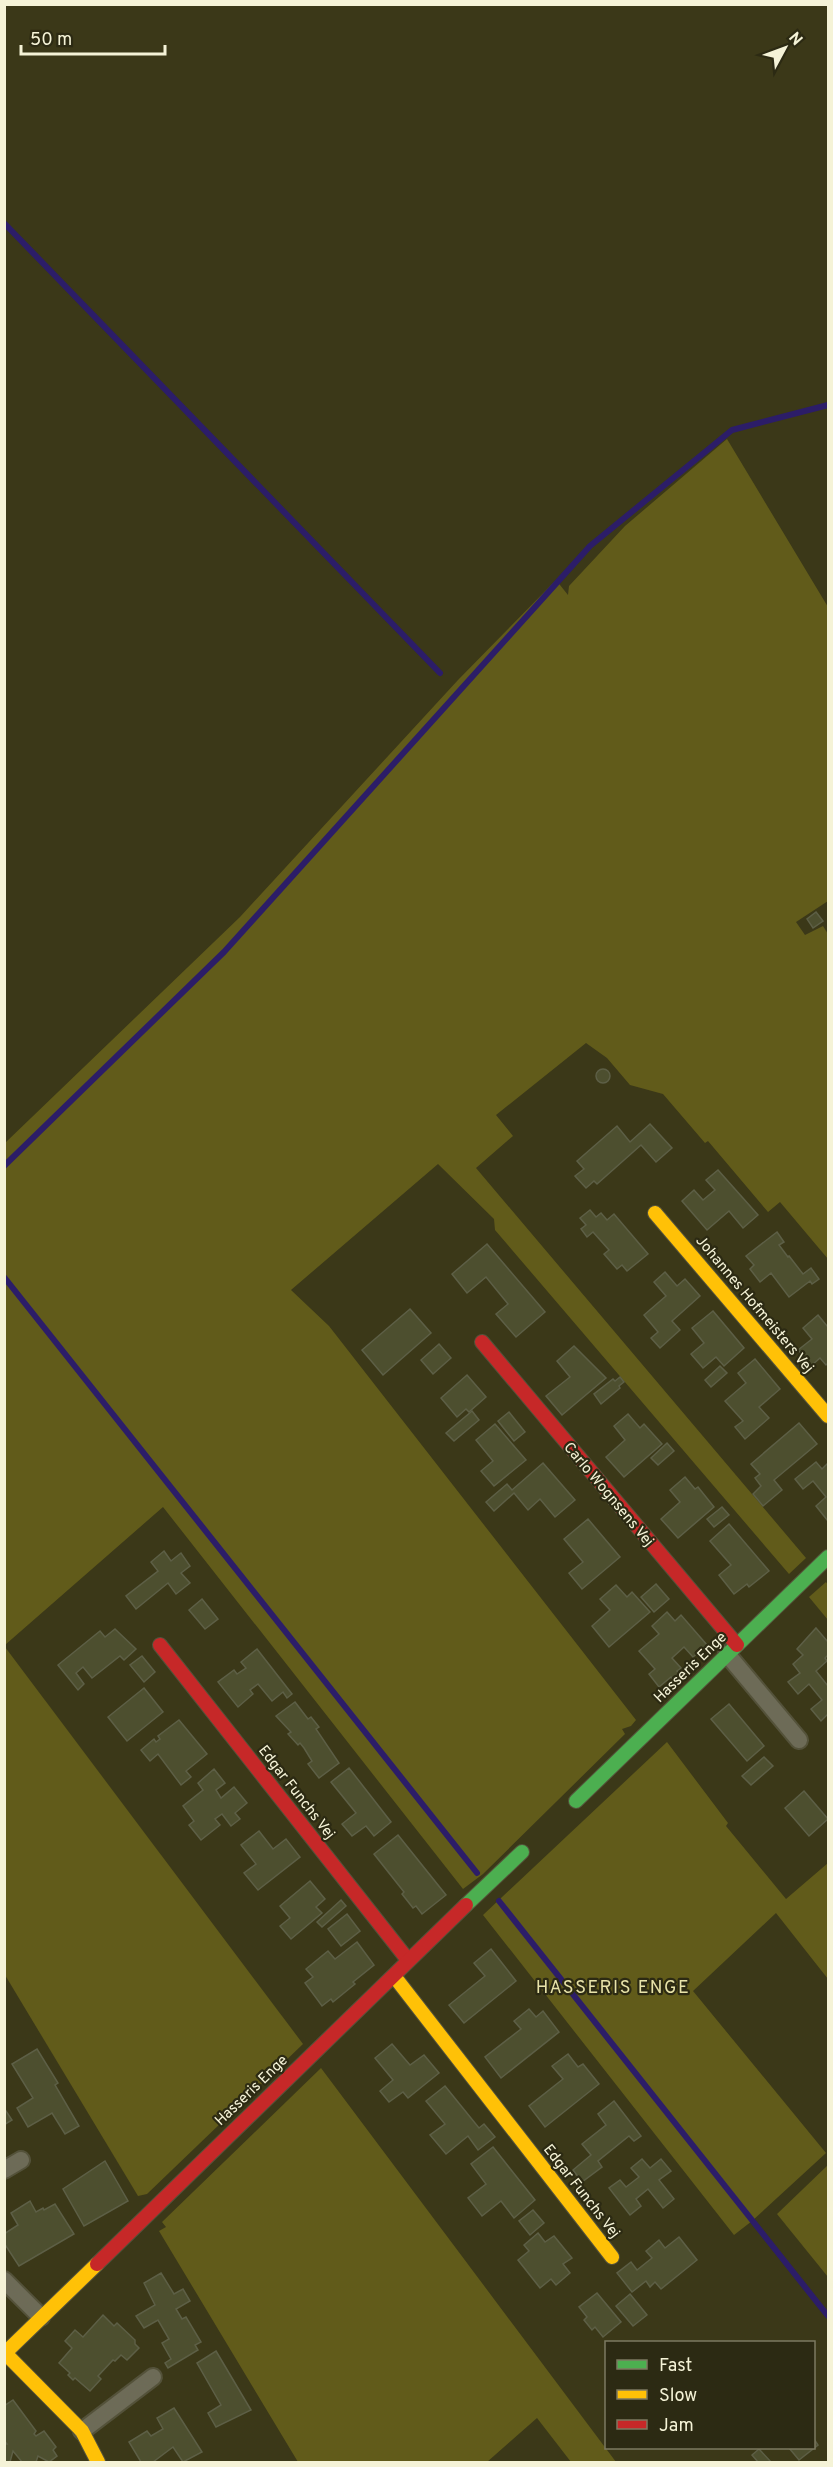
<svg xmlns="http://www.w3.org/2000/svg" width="833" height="2467" viewBox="0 0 833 2467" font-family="Overpass,sans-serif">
<rect width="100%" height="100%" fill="#3b3818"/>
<g fill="#615b1a">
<polygon points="727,439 828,607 828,901 796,922 805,935 823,926 828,934 828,1259 780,1202 768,1212 708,1141 705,1143 663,1094 630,1085 607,1058 586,1043 496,1115 513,1136 476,1168 806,1558 789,1574 495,1230 494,1219 438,1164 291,1290 329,1326 636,1720 631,1726 622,1729 625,1734 483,1874 463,1889 163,1507 5,1645 5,1143 240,917 458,680 556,580 568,595 569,586 625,526"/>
<polygon points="826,1582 828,1585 828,1620 809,1597"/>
<polygon points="5,1647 303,2044 147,2194 138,2196 5,1975"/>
<polygon points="667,1742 728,1823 726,1826 786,1899 828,1863 828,1979 776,1913 693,1991 826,2153 752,2221 734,2235 483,1915"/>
<polygon points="321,2068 616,2462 571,2462 537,2418 487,2462 298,2462 159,2231 166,2227 162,2222"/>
<polygon points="828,2165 828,2277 777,2214"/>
</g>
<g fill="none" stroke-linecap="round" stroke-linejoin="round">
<g stroke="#2c1d68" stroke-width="6">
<polyline points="4,223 440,673"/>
<polyline points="4,1166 224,952 590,546 732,430 828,405"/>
<polyline points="4,1277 477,1873"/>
<polyline points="499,1901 828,2316"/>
</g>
</g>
<g fill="#4d4f2f" stroke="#5d5f46" stroke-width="1.5">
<polygon points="816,912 823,921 813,928 807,919"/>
<circle cx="603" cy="1076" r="7"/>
<polygon points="650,1124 672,1148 656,1162 641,1145 597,1184 594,1181 586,1188 575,1176 584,1169 577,1161 617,1126 630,1142"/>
<polygon points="718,1170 758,1215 743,1228 729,1211 707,1230 682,1201 694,1190 703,1200 715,1190 706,1180"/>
<polygon points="590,1210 596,1217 601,1213 607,1220 614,1214 648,1254 627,1271 622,1265 617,1269 604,1254 609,1250 593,1232 587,1237 581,1229 586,1225 580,1218"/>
<polygon points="777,1232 784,1242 779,1245 788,1257 789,1256 803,1274 811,1268 819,1279 812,1284 810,1281 789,1297 771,1273 760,1282 750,1269 754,1265 746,1256"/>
<polygon points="487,1244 545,1312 516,1337 496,1314 508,1304 486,1277 467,1293 452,1274"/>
<polygon points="665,1272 677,1286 685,1279 700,1296 672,1321 680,1330 660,1348 651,1338 658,1332 644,1315 666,1296 654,1282"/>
<polygon points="410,1309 431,1333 383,1375 362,1350"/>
<polygon points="713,1311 744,1348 724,1366 716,1357 703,1368 691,1354 704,1343 692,1328"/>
<polygon points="818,1315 827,1326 828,1324 828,1363 826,1365 820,1358 811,1366 798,1350 812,1339 803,1328"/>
<polygon points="439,1344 451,1358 433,1374 421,1360"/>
<polygon points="574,1346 606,1378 562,1415 546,1396 570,1377 557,1361"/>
<polygon points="755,1359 780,1389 759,1407 769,1418 745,1439 735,1427 743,1421 725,1401 746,1383 738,1373"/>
<polygon points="720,1366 727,1373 711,1387 705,1380"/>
<polygon points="467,1375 486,1397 469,1412 466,1409 457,1417 441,1398"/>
<polygon points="620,1377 624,1382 619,1386 620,1388 601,1404 594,1394 613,1379 615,1381"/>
<polygon points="472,1411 479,1420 454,1441 446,1433"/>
<polygon points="509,1412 525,1432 514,1441 498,1421"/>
<polygon points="628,1414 640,1428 644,1424 662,1444 624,1477 606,1457 625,1440 614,1426"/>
<polygon points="799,1423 817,1444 774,1480 782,1490 763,1506 753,1494 761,1486 755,1478 760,1474 751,1464"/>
<polygon points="495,1424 526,1460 494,1486 481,1471 493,1461 476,1440"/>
<polygon points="667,1443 674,1451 658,1465 651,1458"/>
<polygon points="816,1462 822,1469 828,1463 828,1521 816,1506 826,1497 813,1481 803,1489 795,1479"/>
<polygon points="543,1463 575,1500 555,1517 540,1499 528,1510 514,1493 494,1511 486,1502 507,1484 512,1490"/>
<polygon points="685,1477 695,1489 698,1487 714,1507 678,1538 661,1519 680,1502 670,1490"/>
<polygon points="722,1507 729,1515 714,1527 707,1519"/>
<polygon points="588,1519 620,1557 582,1589 569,1573 583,1562 564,1539"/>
<polygon points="729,1524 769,1571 749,1587 747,1584 734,1594 719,1575 731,1565 710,1541"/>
<polygon points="164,1551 171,1561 181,1553 190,1566 181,1573 190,1583 176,1594 168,1583 136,1609 126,1596 158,1571 151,1562"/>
<polygon points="656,1584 669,1599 654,1612 641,1597"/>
<polygon points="616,1585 627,1597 632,1592 650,1612 609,1647 592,1626 610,1610 600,1599"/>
<polygon points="202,1599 218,1619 205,1629 189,1610"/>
<polygon points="667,1612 675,1621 681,1615 707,1645 693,1657 684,1647 672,1658 681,1668 677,1671 681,1675 674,1681 671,1677 659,1687 649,1674 655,1669 639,1651 659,1634 652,1626"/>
<polygon points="816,1628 828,1642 828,1655 825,1658 827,1661 816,1671 828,1686 828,1714 821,1721 811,1709 822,1700 809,1684 798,1694 788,1682 800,1673 793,1664 803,1655 797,1649"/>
<polygon points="115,1629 136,1649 124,1660 120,1656 92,1678 83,1667 76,1673 84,1684 78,1690 58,1665 100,1631 105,1637"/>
<polygon points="257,1649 292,1694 287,1698 283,1692 272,1701 258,1684 250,1690 253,1694 238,1707 218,1682 234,1670 237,1674 246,1668 241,1662"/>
<polygon points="142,1656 155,1672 144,1682 130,1665"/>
<polygon points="144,1688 163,1712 127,1741 108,1717"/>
<polygon points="295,1702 308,1719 311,1717 319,1727 316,1729 339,1763 319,1778 308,1764 312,1761 304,1748 300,1743 298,1745 288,1734 291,1732 276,1716"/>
<polygon points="729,1704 764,1746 747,1761 711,1719"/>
<polygon points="179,1720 207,1754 186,1771 191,1777 181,1785 158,1754 150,1761 141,1750 154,1739 156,1742 160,1739 158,1736"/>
<polygon points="764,1757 773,1766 751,1785 742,1776"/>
<polygon points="349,1768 391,1822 374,1836 366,1826 352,1836 342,1824 356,1813 331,1782"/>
<polygon points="214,1769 225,1783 216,1790 221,1798 234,1787 247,1803 235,1813 240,1819 231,1826 222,1814 215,1819 220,1825 201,1840 189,1825 194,1821 183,1806 203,1790 198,1783"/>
<polygon points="804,1791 828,1819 809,1836 785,1808"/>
<polygon points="259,1831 273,1849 286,1839 300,1857 258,1890 244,1873 256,1864 241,1845"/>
<polygon points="398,1835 446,1895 422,1914 416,1906 413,1908 402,1894 404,1892 374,1854"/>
<polygon points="310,1881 325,1899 316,1907 322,1913 291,1939 280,1926 290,1918 280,1906"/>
<polygon points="341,1900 346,1906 322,1927 317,1922"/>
<polygon points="347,1914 360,1931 341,1946 328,1929"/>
<polygon points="357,1942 374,1965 353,1982 355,1984 333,2002 331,1999 322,2006 305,1983 313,1977 306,1969 328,1951 335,1959"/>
<polygon points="491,1949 516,1981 464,2023 449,2005 485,1976 474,1963"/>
<polygon points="529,2009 536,2017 543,2011 559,2032 501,2078 485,2057 521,2029 514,2021"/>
<polygon points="392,2044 410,2065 424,2055 439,2073 408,2098 403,2092 389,2102 380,2091 393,2080 375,2058"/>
<polygon points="37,2049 58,2083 55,2085 79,2126 65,2134 52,2113 28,2127 17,2108 33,2098 12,2064"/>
<polygon points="568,2054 578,2067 583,2064 599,2084 545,2127 529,2106 563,2079 552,2066"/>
<polygon points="445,2086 479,2128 484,2124 495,2137 478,2150 468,2136 446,2154 430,2135 445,2124 426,2101"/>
<polygon points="614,2101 641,2136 634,2141 629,2136 598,2161 602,2167 582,2182 573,2170 591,2155 582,2144 606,2125 598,2114"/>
<polygon points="4,2108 12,2120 4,2125"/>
<polygon points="493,2147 535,2200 514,2218 501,2201 482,2216 468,2198 486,2184 471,2164"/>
<polygon points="642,2159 650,2168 661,2159 671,2171 659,2180 674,2199 663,2208 648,2189 636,2199 641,2206 630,2215 609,2188 620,2180 626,2187 639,2177 631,2168"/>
<polygon points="105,2161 128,2201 84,2226 63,2189"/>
<polygon points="30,2201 36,2212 43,2208 44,2210 55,2204 74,2234 19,2266 4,2243 4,2234 18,2225 11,2213"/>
<polygon points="533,2210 544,2223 530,2235 519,2221"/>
<polygon points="538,2233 545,2242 554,2236 572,2258 563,2264 570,2273 556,2285 551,2279 540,2288 518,2260 529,2251 524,2245"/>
<polygon points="679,2237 697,2260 661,2289 655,2282 650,2287 646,2281 632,2292 617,2273 631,2262 637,2270 652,2258 646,2251 659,2240 665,2248"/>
<polygon points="161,2273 174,2294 183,2289 190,2301 176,2309 182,2319 186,2317 201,2342 195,2345 198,2350 168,2368 165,2363 171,2359 162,2343 169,2339 158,2320 144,2328 136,2316 155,2305 144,2283"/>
<polygon points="597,2293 621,2322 603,2337 595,2327 592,2330 584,2320 587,2317 579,2307"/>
<polygon points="630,2294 647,2315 633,2326 616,2306"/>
<polygon points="103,2315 114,2326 117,2323 135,2340 135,2344 139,2348 127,2360 121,2355 115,2361 113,2360 98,2376 101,2379 90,2391 75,2378 73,2380 68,2375 70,2373 59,2363 72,2348 65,2341 75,2330 83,2337"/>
<polygon points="216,2351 251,2410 216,2427 208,2413 221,2405 197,2363"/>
<polygon points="13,2400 36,2431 34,2434 36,2436 44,2431 56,2447 53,2450 57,2456 49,2462 38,2456 36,2462 22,2462 13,2451 10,2462 4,2462 4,2444 7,2444 4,2440 4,2406"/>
<polygon points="174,2408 202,2452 183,2462 173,2447 153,2462 141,2462 129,2442 147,2431 151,2436 163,2429 157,2418"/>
<polygon points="814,2439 818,2445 799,2460 789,2448 814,2448"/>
<polygon points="759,2449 771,2462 758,2462 752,2455"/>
</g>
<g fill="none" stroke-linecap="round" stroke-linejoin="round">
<defs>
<g id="street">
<polyline points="727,1654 799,1740"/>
<polyline points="4,2170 21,2160"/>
<polyline points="4,2280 41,2317"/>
<polyline points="82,2431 153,2377"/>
</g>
<g id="fast">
<polyline points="576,1801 828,1557"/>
<polyline points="466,1905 522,1852"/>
</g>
<g id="slow">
<polyline points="655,1213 828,1416"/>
<polyline points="394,1976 612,2257"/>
<polyline points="97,2264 5,2353 82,2431 98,2462"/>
</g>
<g id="jam">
<polyline points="482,1342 737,1645"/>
<polyline points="160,1645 408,1960"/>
<polyline points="97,2264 466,1905"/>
</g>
</defs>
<use href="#street" stroke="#54523a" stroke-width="20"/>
<use href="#fast" stroke="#54523a" stroke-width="16"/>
<use href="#slow" stroke="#54523a" stroke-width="16"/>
<use href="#jam" stroke="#54523a" stroke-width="16"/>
<use href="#street" stroke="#6d6b57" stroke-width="16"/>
<use href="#fast" stroke="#4caf50" stroke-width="14"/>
<use href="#slow" stroke="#ffc107" stroke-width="14"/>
<use href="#jam" stroke="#c62828" stroke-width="14"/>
</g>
<g text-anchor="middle" stroke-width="4.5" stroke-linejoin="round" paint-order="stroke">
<g font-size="15" fill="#f5f3d7" stroke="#2c2a13">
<text transform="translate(755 1304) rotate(50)" y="5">Johannes Hofmeisters Vej</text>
<text transform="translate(609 1494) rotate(50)" y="5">Carlo Wognsens Vej</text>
<text transform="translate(690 1667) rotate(-44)" y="5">Hasseris Enge</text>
<text transform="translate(297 1792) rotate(52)" y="5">Edgar Funchs Vej</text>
<text transform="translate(251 2090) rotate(-44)" y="5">Hasseris Enge</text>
<text transform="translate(582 2191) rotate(52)" y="5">Edgar Funchs Vej</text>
</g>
<g font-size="18" letter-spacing="1.5" fill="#e8e3a9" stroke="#2c2a13">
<text x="613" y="1993">HASSERIS ENGE</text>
</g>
</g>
<rect width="833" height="2467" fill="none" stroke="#f5f3d7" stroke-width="12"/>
<rect x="605" y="2341" width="210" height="108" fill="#2c2a13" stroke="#7c7a61" stroke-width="1.5"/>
<rect x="617" y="2360" width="30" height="9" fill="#4caf50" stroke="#7c7a61" stroke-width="1.5"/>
<text x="659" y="2371" font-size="18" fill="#f5f3d7">Fast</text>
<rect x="617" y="2390" width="30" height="9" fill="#ffc107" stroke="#7c7a61" stroke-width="1.5"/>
<text x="659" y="2401" font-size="18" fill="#f5f3d7">Slow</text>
<rect x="617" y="2420" width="30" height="9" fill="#c62828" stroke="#7c7a61" stroke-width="1.5"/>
<text x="659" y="2431" font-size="18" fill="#f5f3d7">Jam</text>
<g transform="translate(785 48) rotate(49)" stroke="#2c2a13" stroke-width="4.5" paint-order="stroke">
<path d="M0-4.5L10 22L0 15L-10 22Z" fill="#f5f3d7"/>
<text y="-9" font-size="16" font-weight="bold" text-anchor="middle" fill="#f5f3d7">N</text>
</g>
<path d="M21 45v9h144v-9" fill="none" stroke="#f5f3d7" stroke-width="3"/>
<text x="30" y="45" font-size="18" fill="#f5f3d7" stroke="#2c2a13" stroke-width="4.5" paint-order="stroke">50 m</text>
</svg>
